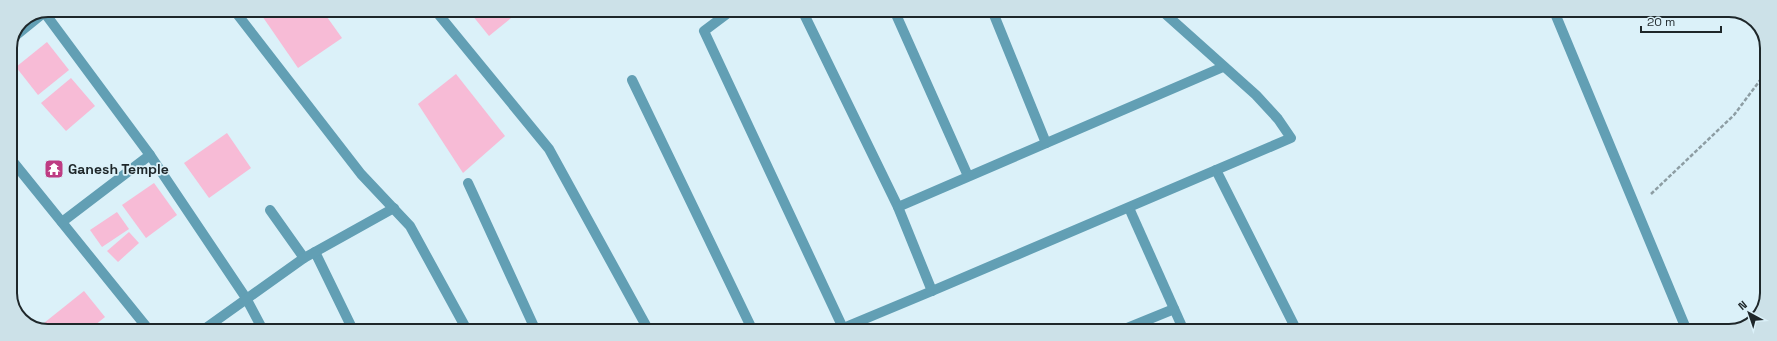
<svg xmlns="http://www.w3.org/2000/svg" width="1777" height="341" viewBox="0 0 1777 341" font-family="'Space Grotesk',sans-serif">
<rect width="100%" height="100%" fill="#dbf1f9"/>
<g fill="#f7bbd6">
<polygon points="258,10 322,10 342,38 298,68"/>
<polygon points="468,10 521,10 489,36"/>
<polygon points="47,42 69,70 38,95 16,67"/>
<polygon points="456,74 505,136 463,173 418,104"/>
<polygon points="71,78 95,106 66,131 41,103"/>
<polygon points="227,133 251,168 209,198 184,163"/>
<polygon points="154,183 177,215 146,238 122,205"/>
<polygon points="117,212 129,229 102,247 90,230"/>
<polygon points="129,232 139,243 118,262 107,251"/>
<polygon points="84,291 105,317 89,330 50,330 44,323"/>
<polygon points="108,323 113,330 99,330"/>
</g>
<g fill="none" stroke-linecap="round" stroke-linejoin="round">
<polyline stroke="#8d9da3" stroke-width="2.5" stroke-dasharray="4 2" stroke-linecap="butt" points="1651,194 1734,115 1767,71"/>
<g stroke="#629fb4" stroke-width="10">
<polyline points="234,10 361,174 410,226 467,330"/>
<polyline points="435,10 549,149 649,331"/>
<polyline points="732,10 704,31 843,328"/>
<polyline points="802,10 898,207 932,291"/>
<polyline points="894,10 968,176"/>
<polyline points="992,10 1046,143"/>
<polyline points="1554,11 1687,331"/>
<polyline points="44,12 150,155 246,298 263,330"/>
<polyline points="15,36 47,10"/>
<polyline points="632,80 753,331"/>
<polyline points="10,158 149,330"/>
<polyline points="1216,170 1297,331"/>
<polyline points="468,183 536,331"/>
<polyline points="898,207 1223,67"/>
<polyline points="1129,208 1184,331"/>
<polyline points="270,210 304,258"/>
<polyline points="62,222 150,155"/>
<polyline points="315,252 353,330"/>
<polyline points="203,330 304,258 394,208"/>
<polyline points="836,331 932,291 1291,138 1278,119 1256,95 1161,10"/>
<polyline points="1120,331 1174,309"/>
</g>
</g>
<defs>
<symbol id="temple-square" viewBox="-11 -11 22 22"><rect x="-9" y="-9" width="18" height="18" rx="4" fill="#be3c83" stroke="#dbf1f9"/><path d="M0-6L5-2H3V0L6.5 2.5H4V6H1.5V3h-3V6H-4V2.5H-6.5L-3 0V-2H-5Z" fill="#fff"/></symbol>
</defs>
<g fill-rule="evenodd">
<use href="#temple-square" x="43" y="158" width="22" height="22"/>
</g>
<g text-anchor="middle" stroke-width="3.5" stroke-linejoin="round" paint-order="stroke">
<g font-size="14" font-weight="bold" fill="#1e272a" stroke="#dbf1f9" text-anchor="start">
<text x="68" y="174">Ganesh Temple</text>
</g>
</g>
<path d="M0 0H1777V341H0ZM48 17H1729A31 31 0 0 1 1760 48V293A31 31 0 0 1 1729 324H48A31 31 0 0 1 17 293V48A31 31 0 0 1 48 17Z" fill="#cce1e8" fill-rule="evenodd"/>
<path fill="none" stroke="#1e272a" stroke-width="2" d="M48 17H1729A31 31 0 0 1 1760 48V293A31 31 0 0 1 1729 324H48A31 31 0 0 1 17 293V48A31 31 0 0 1 48 17Z"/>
<g transform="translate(1749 313) rotate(320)" stroke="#dbf1f9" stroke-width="3" paint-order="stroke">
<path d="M0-3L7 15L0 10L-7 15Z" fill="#1e272a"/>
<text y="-6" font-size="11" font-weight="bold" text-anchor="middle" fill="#1e272a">N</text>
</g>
<path d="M1641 26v6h80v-6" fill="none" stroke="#1e272a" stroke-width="2"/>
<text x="1647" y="26" font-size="12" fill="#1e272a" stroke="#dbf1f9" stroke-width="3" paint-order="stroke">20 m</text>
</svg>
